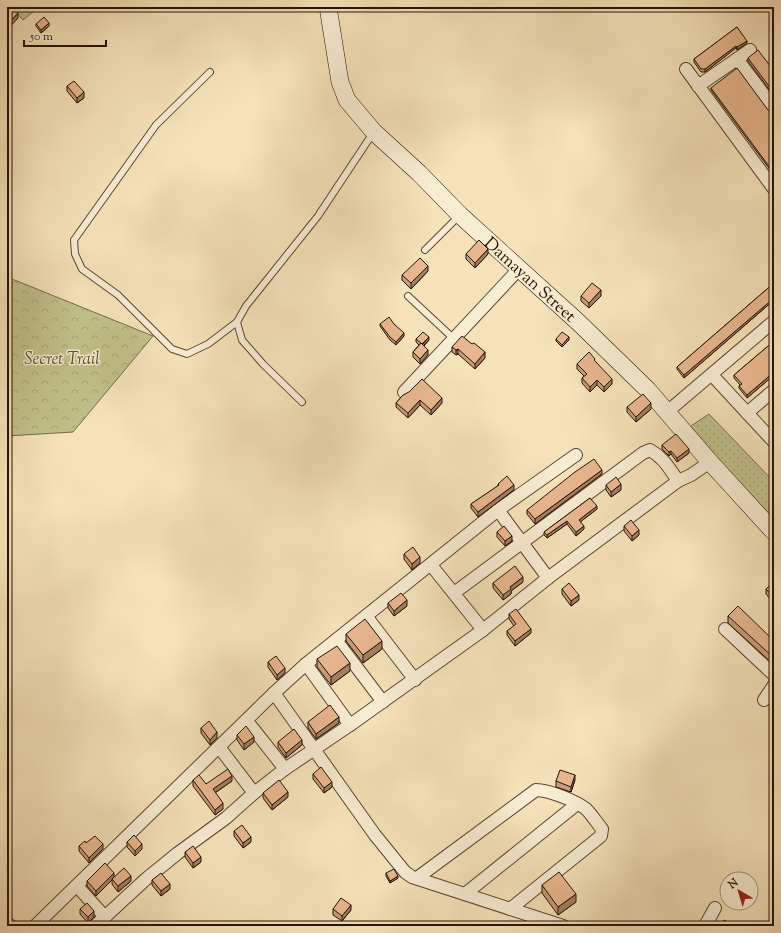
<svg xmlns="http://www.w3.org/2000/svg" width="781" height="933" viewBox="0 0 781 933" font-family="'Sorts Mill Goudy',serif">
<defs>
<pattern id="grass-dots" width="8" height="8" patternUnits="userSpaceOnUse"><rect width="8" height="8" fill="#c2c18a"/><path d="M2 2h.1M6 6h.1" fill="none" stroke="#a7a576" stroke-width="1.8" stroke-linecap="round"/></pattern>
<pattern id="park-crowns" width="20" height="18" patternUnits="userSpaceOnUse"><rect width="20" height="18" fill="#c2c18a"/><path d="M2 6a3 3 0 1 1 6 0M12 15a3 3 0 1 1 6 0" fill="none" stroke="#a7a576"/></pattern>
</defs>
<rect width="100%" height="100%" fill="#f5e2b9"/>
<filter id="stains"><feTurbulence type="fractalNoise" baseFrequency=".005" numOctaves="4"/><feColorMatrix values="0 0 0 0 .2 0 0 0 0 .09 0 0 0 0 .02 0 0 0 .5 -.17"/></filter>
<radialGradient id="worn" r=".72"><stop offset=".6" stop-color="#630" stop-opacity="0"/><stop offset="1" stop-color="#630" stop-opacity=".3"/></radialGradient>
<polygon fill="url(#grass-dots)" stroke="#746a48" points="709,414 774,482 774,522 688,428"/>
<g fill="url(#park-crowns)" stroke="#746a48">
<polygon points="11,7 39,7 23,20"/>
<polygon points="7,277 153,336 73,432 7,436"/>
</g>
<g fill="none" stroke-linecap="round" stroke-linejoin="round">
<defs>
<g id="lane">
<polyline points="210,72 156,125 74,240 75,254 82,269 118,295 172,349 187,354 208,344 237,322"/>
<polyline points="425,250 459,216"/>
<polyline points="408,296 453,338"/>
<polyline points="302,402 263,364 242,340 237,322 246,306 318,216 373,133"/>
</g>
<g id="street">
<polyline points="737,59 774,108"/>
<polyline points="686,69 774,189"/>
<polyline points="698,86 750,50"/>
<polyline points="712,375 774,442"/>
<polyline points="404,392 519,269"/>
<polyline points="667,412 774,321"/>
<polyline points="747,413 774,390"/>
<polyline points="498,510 548,578"/>
<polyline points="431,565 483,630"/>
<path d="M454 593 643 453 650 450C664 458 669 468 678 481"/>
<polyline points="366,616 415,680"/>
<polyline points="725,629 774,675"/>
<polyline points="336,640 383,702"/>
<polyline points="306,664 350,725"/>
<polyline points="274,693 375,835 405,872 412,877 563,926"/>
<polyline points="764,700 774,685"/>
<polyline points="247,721 285,769"/>
<polyline points="219,747 254,793"/>
<path d="M417 878 536 790C549 790 576 801 586 809 592 815 597 823 602 829L601 836 510 909"/>
<polyline points="77,886 105,917"/>
<polyline points="465,894 577,804"/>
<polyline points="7,923 11,926"/>
<polyline points="35,926 274,693 306,664 498,510 576,455"/>
<polyline points="95,926 146,879 178,853 226,818 254,793 285,769 350,725 483,630 548,578 678,481 691,475 710,462"/>
<polyline points="705,926 715,908"/>
</g>
<g id="secondary">
<path id="s1" d="M328 7 340 82 347 100 374 132 419 173 460 215 578 322 648 390 710 462 774 532"/>
</g>
</defs>
<use href="#lane" stroke="#5a4632" stroke-width="8"/>
<use href="#street" stroke="#5a4632" stroke-width="14"/>
<use href="#secondary" stroke="#261205" stroke-width="18"/>
<use href="#lane" stroke="#f8ecd2" stroke-width="6"/>
<use href="#street" stroke="#f8ecd2" stroke-width="12"/>
<use href="#secondary" stroke="#f8ecd2" stroke-width="17"/>
</g>
<g fill="#c89d7b" stroke="#261205">
<polygon points="36,24 49,26 41,33 36,26"/>
<polygon points="737,27 747,43 737,50 736,48 705,72 701,72 694,62 694,59"/>
<polygon points="748,58 774,71 774,96 748,61"/>
<polygon points="67,86 84,98 77,103 67,91"/>
<polygon points="711,88 774,113 774,175 711,90"/>
<polygon points="466,254 488,254 475,268 466,259"/>
<polygon points="428,271 411,289 402,280 402,275"/>
<polygon points="774,283 774,300 684,378 677,369 677,367"/>
<polygon points="581,296 601,296 589,308 581,301"/>
<polygon points="380,324 394,324 404,336 396,345 390,340 380,326"/>
<polygon points="416,339 429,340 424,346 428,355 420,364 413,357 413,352 419,345 416,342"/>
<polygon points="556,339 569,340 562,347 556,341"/>
<polygon points="774,341 774,375 747,398 739,388 739,386 740,385 734,378 734,375"/>
<polygon points="452,347 485,358 475,369 458,354 456,355 452,352"/>
<polygon points="595,361 612,384 604,392 597,385 590,392 582,383 582,378 584,376 577,369 577,364"/>
<polygon points="403,395 442,403 431,415 420,405 408,418 396,407 396,403"/>
<polygon points="627,407 651,409 636,422 627,412"/>
<polygon points="662,445 689,453 677,462 671,454 669,456 662,449"/>
<polygon points="602,474 535,524 527,514 527,510"/>
<polygon points="498,484 514,490 478,517 471,508 471,504 498,486"/>
<polygon points="606,485 621,490 611,497 606,490"/>
<polygon points="590,498 597,509 580,522 584,529 576,536 567,524 547,538 544,535 544,532"/>
<polygon points="624,526 639,535 632,541 624,531"/>
<polygon points="497,532 512,541 505,546 497,537"/>
<polygon points="404,554 420,563 412,570 404,559"/>
<polygon points="523,582 511,591 511,594 503,600 493,588 493,583"/>
<polygon points="774,582 774,599 772,601 766,594 766,589"/>
<polygon points="562,589 579,600 571,606 562,594"/>
<polygon points="388,603 407,606 394,616 388,608"/>
<polygon points="509,614 531,633 515,646 507,635 507,631 514,626 509,619"/>
<polygon points="728,616 772,644 774,646 774,665 728,623"/>
<polygon points="346,634 382,649 363,663 346,641"/>
<polygon points="317,659 350,671 331,685 317,667"/>
<polygon points="268,662 285,673 277,680 268,667"/>
<polygon points="308,722 339,723 316,739 308,728"/>
<polygon points="201,728 217,738 210,745 201,733"/>
<polygon points="237,735 254,742 244,750 237,740"/>
<polygon points="278,742 302,745 286,758 278,747"/>
<polygon points="313,774 332,787 324,793 313,779"/>
<polygon points="193,780 206,784 232,781 215,793 223,809 215,815 193,786"/>
<polygon points="575,780 571,792 556,787 556,781"/>
<polygon points="263,793 288,797 272,810 263,798"/>
<polygon points="234,831 251,842 243,848 234,836"/>
<polygon points="127,842 142,849 135,856 127,847"/>
<polygon points="86,843 103,849 89,863 79,851 79,846"/>
<polygon points="185,852 201,862 193,868 185,857"/>
<polygon points="386,873 398,878 390,883 386,876"/>
<polygon points="114,877 131,881 118,892 112,884 112,880 96,896 87,886 87,881"/>
<polygon points="152,880 170,889 161,896 152,885"/>
<polygon points="542,885 576,902 558,915 542,893"/>
<polygon points="80,909 94,917 88,923 80,914"/>
<polygon points="333,909 351,910 342,921 333,915"/>
</g>
<g fill="#a38064" stroke="#261205">
<polygon points="18,13 18,18 7,30 7,25"/>
<polygon points="49,23 49,26 41,33 41,30"/>
<polygon points="747,41 747,43 737,50 737,47"/>
<polygon points="736,46 736,48 705,72 705,69"/>
<polygon points="84,92 84,98 77,103 77,98"/>
<polygon points="488,249 488,254 475,268 475,263"/>
<polygon points="428,266 428,271 411,289 411,283"/>
<polygon points="601,290 601,296 589,308 589,303"/>
<polygon points="774,298 774,300 684,378 684,375"/>
<polygon points="404,333 404,336 396,345 396,342"/>
<polygon points="429,337 429,340 422,347 422,345"/>
<polygon points="569,337 569,340 562,347 562,345"/>
<polygon points="458,349 458,354 456,355 456,350"/>
<polygon points="428,350 428,355 420,364 420,359"/>
<polygon points="485,352 485,358 475,369 475,364"/>
<polygon points="774,372 774,375 747,398 747,395"/>
<polygon points="612,379 612,384 604,392 604,387"/>
<polygon points="597,380 597,385 590,392 590,387"/>
<polygon points="442,398 442,403 431,415 431,410"/>
<polygon points="420,400 420,405 408,418 408,413"/>
<polygon points="651,403 651,409 636,422 636,417"/>
<polygon points="689,449 689,453 677,462 677,458"/>
<polygon points="671,451 671,454 669,456 669,452"/>
<polygon points="602,470 602,474 535,524 535,519"/>
<polygon points="621,484 621,490 611,497 611,492"/>
<polygon points="514,485 514,490 478,517 478,512"/>
<polygon points="597,506 597,509 579,523 579,520"/>
<polygon points="567,521 567,524 547,538 547,535"/>
<polygon points="584,526 584,529 576,536 576,532"/>
<polygon points="639,530 639,535 632,541 632,536"/>
<polygon points="512,536 512,541 505,546 505,541"/>
<polygon points="420,557 420,563 412,570 412,564"/>
<polygon points="523,577 523,582 511,591 511,594 503,600 503,595 510,587"/>
<polygon points="774,594 774,599 772,601 772,596"/>
<polygon points="579,595 579,600 571,606 571,601"/>
<polygon points="407,600 407,606 394,616 394,611"/>
<polygon points="531,629 531,633 515,646 515,641"/>
<polygon points="382,641 382,649 363,663 363,655"/>
<polygon points="350,663 350,671 331,685 331,677"/>
<polygon points="285,668 285,673 277,680 277,675"/>
<polygon points="339,717 339,723 316,739 316,734"/>
<polygon points="217,732 217,738 210,745 210,740"/>
<polygon points="254,737 254,742 244,750 244,744"/>
<polygon points="302,740 302,745 286,758 286,753"/>
<polygon points="575,775 575,780 571,792 571,787"/>
<polygon points="232,776 232,781 213,794 213,789"/>
<polygon points="332,782 332,787 324,793 324,788"/>
<polygon points="288,792 288,797 272,810 272,805"/>
<polygon points="223,803 223,809 215,815 215,810"/>
<polygon points="251,837 251,842 243,848 243,843"/>
<polygon points="103,844 103,849 89,863 89,858"/>
<polygon points="142,844 142,849 135,856 135,851"/>
<polygon points="201,857 201,862 193,868 193,863"/>
<polygon points="114,873 114,878 112,879 112,880 96,896 96,891"/>
<polygon points="131,876 131,881 118,892 118,886"/>
<polygon points="398,876 398,878 390,883 390,881"/>
<polygon points="170,884 170,889 161,896 161,891"/>
<polygon points="576,894 576,902 558,915 558,907"/>
<polygon points="351,905 351,910 342,921 342,916"/>
<polygon points="94,911 94,917 88,923 88,917"/>
</g>
<g fill="#e9b78f" stroke="#261205">
<polygon points="9,7 12,7 18,13 7,25 7,9"/>
<polygon points="44,17 49,23 41,30 36,24"/>
<polygon points="737,27 747,41 737,47 736,46 705,69 701,69 694,59"/>
<polygon points="758,50 774,71 774,93 748,58"/>
<polygon points="737,68 768,110 774,113 774,173 711,88"/>
<polygon points="74,81 84,92 77,98 67,86"/>
<polygon points="479,240 488,249 475,263 466,254"/>
<polygon points="420,258 428,266 411,283 402,275"/>
<polygon points="592,283 601,290 589,303 581,296"/>
<polygon points="774,283 774,298 684,375 677,367"/>
<polygon points="389,317 394,324 404,333 396,342 390,337 380,324"/>
<polygon points="423,332 429,337 422,344 416,339"/>
<polygon points="562,332 569,337 562,345 556,339"/>
<polygon points="462,336 472,344 474,343 485,352 475,364 458,349 456,350 452,347"/>
<polygon points="774,341 774,372 747,395 739,386 742,384 734,375"/>
<polygon points="421,343 428,350 420,359 413,352"/>
<polygon points="589,352 595,359 594,360 612,379 604,387 597,380 590,387 582,378 587,374 577,364"/>
<polygon points="422,379 442,398 431,410 420,400 408,413 396,403 403,395 409,392"/>
<polygon points="643,394 651,403 636,417 627,407"/>
<polygon points="676,434 689,449 677,458 671,451 669,452 662,445"/>
<polygon points="594,459 602,470 535,519 527,510 575,472"/>
<polygon points="507,476 514,485 478,512 471,504 499,485 498,484"/>
<polygon points="616,477 621,484 611,492 606,485"/>
<polygon points="590,498 597,506 579,520 584,526 576,532 567,521 547,535 544,532"/>
<polygon points="631,520 639,530 632,536 624,526"/>
<polygon points="504,526 512,536 505,541 497,532"/>
<polygon points="413,547 420,557 412,564 404,554"/>
<polygon points="515,566 523,577 510,587 511,589 503,595 493,583"/>
<polygon points="774,582 774,594 772,596 766,589"/>
<polygon points="569,583 579,595 571,601 562,589"/>
<polygon points="401,593 407,600 394,611 388,603"/>
<polygon points="738,606 772,639 769,642 774,646 774,658 728,616"/>
<polygon points="516,609 531,629 515,641 507,631 516,624 509,614"/>
<polygon points="365,619 382,641 363,655 346,634"/>
<polygon points="337,646 350,663 331,677 317,659"/>
<polygon points="276,656 285,668 277,675 268,662"/>
<polygon points="330,705 339,717 316,734 308,722"/>
<polygon points="209,721 217,732 210,740 201,728"/>
<polygon points="246,726 254,737 244,744 237,735"/>
<polygon points="294,729 302,740 286,753 278,742"/>
<polygon points="321,767 332,782 324,788 313,774"/>
<polygon points="228,769 232,776 213,789 223,803 215,810 193,780 199,775 206,784"/>
<polygon points="560,770 575,775 571,787 556,781"/>
<polygon points="279,780 288,792 272,805 263,793"/>
<polygon points="242,825 251,837 243,843 234,831"/>
<polygon points="134,835 142,844 135,851 127,842"/>
<polygon points="95,836 103,844 89,858 79,846 85,841 86,843"/>
<polygon points="193,846 201,857 193,863 185,852"/>
<polygon points="105,863 114,873 96,891 87,881"/>
<polygon points="124,868 131,876 118,886 112,879"/>
<polygon points="394,869 398,876 390,881 386,873"/>
<polygon points="559,872 576,894 558,907 542,885"/>
<polygon points="161,873 170,884 161,891 152,880"/>
<polygon points="341,898 351,905 342,916 333,909"/>
<polygon points="87,903 94,911 88,917 80,909"/>
<polygon points="724,920 733,925 733,926 721,926"/>
<polygon points="341,923 344,926 339,926"/>
</g>
<g text-anchor="middle" stroke-width="3" stroke-linejoin="round" paint-order="stroke">
<g font-size="17" fill="#261205" stroke="#f8ecd2">
<text dy="6" stroke="none"><textPath href="#s1" startOffset="352">Damayan Street</textPath></text>
</g>
<g font-size="17" font-style="italic" fill="#5d4f34" stroke="#f8ecd2">
<text x="62" y="364">Secret Trail</text>
</g>
</g>
<rect width="781" height="933" fill="none" stroke="#f5e2b9" stroke-width="24"/>
<rect x="8" y="8" width="765" height="917" fill="none" stroke="#261205" stroke-width="2"/>
<rect x="12" y="12" width="757" height="909" fill="none" stroke="#261205"/>
<g transform="translate(739 891) rotate(322)"><circle r="19" fill="#f8ecd2" stroke="#a49580"/>
<path d="M0-3L7 15L0 10L-7 15Z" fill="#8f2418"/>
<text y="-6" font-size="11" font-weight="bold" text-anchor="middle" fill="#261205">N</text>
</g>
<path d="M24 40v6h82v-6" fill="none" stroke="#261205" stroke-width="2"/>
<text x="30" y="40" font-size="12" fill="#261205" stroke="#f8ecd2" stroke-width="3" paint-order="stroke">50 m</text>
<rect width="100%" height="100%" filter="url(#stains)"/>
<rect width="100%" height="100%" fill="url(#worn)"/>
</svg>
